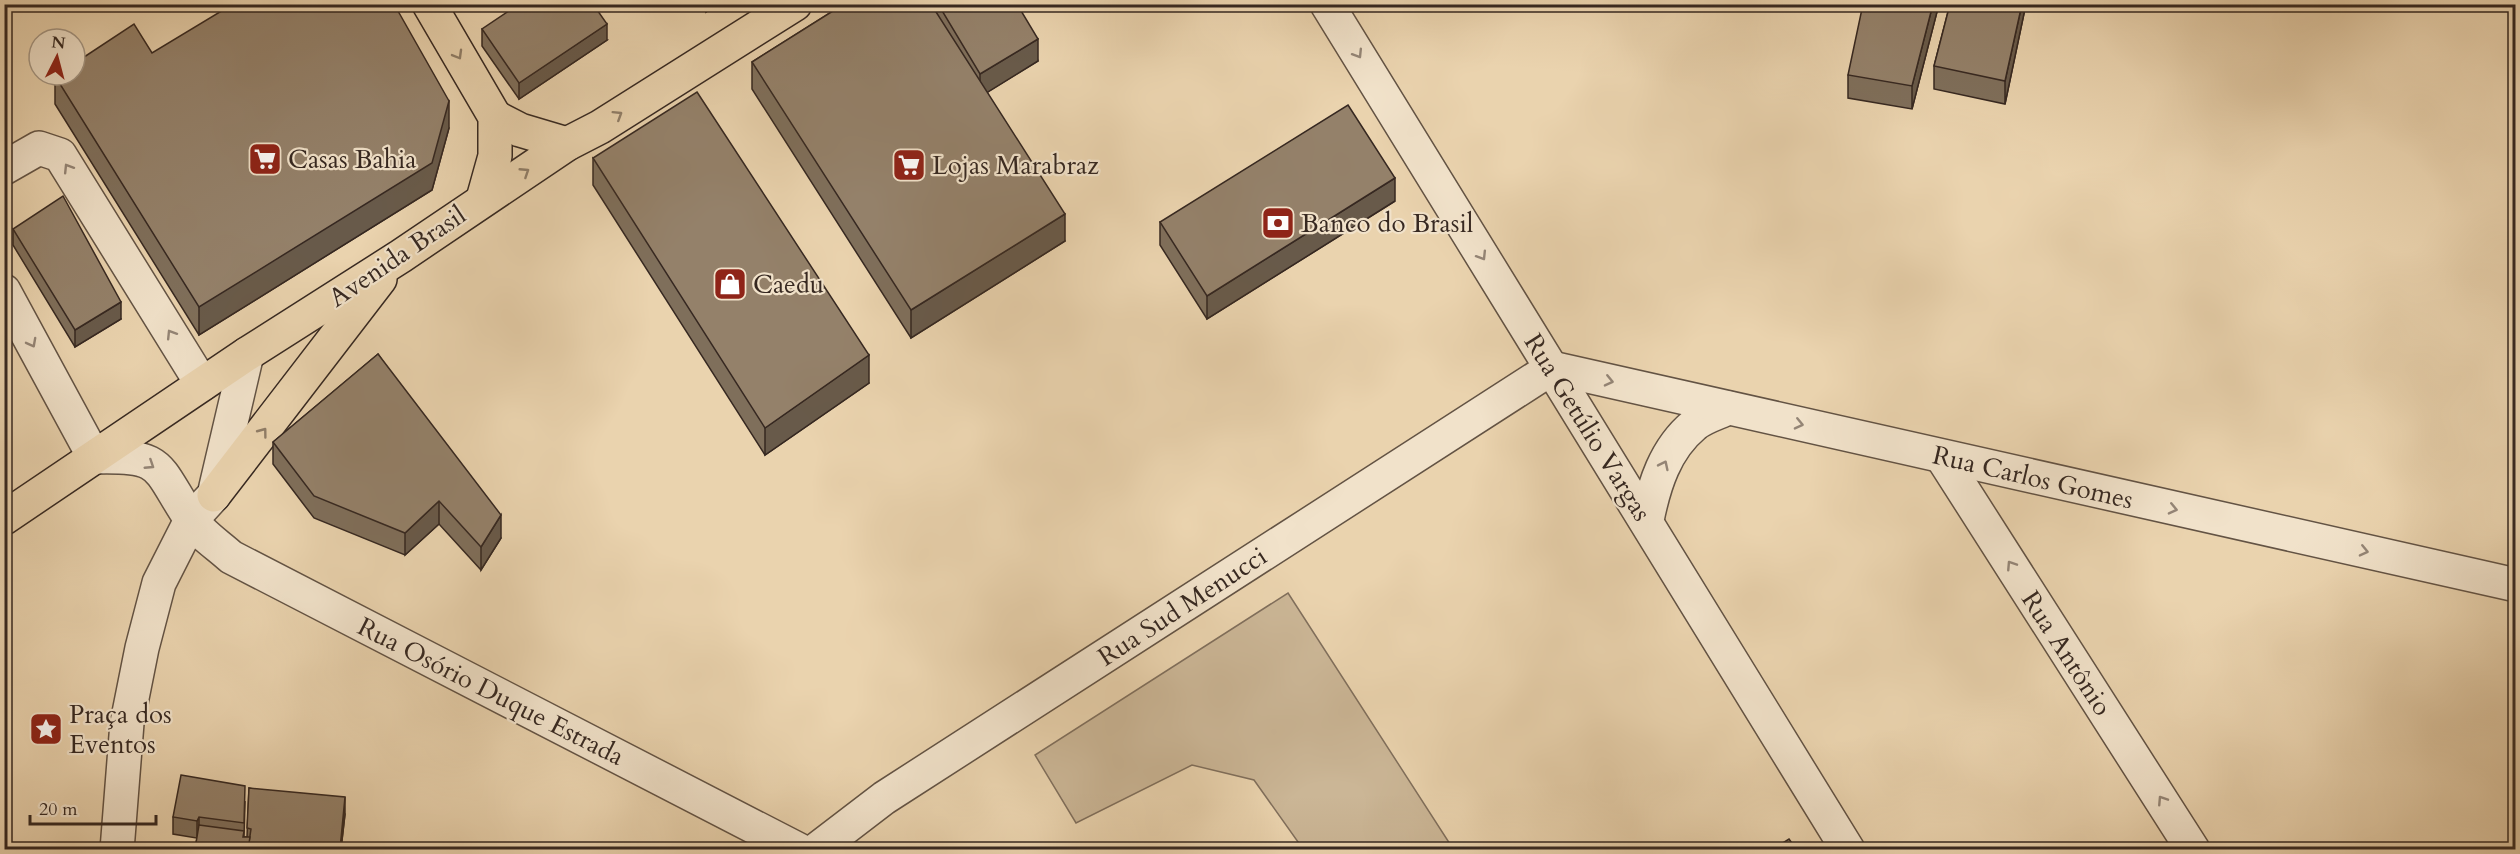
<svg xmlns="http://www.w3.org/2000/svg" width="2520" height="854" viewBox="0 0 2520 854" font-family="Cardo,serif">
<rect width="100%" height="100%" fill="#ead3ae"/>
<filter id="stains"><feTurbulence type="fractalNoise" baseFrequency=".00333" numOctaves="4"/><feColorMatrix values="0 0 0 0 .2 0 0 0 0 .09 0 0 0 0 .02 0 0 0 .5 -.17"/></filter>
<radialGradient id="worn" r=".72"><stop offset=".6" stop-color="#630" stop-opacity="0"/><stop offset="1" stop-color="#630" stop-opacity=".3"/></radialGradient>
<polygon fill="#cbb696" stroke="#806f5c" stroke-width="1.5" points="1288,593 1450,844 1440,850 1303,849 1254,780 1192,765 1076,823 1035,755"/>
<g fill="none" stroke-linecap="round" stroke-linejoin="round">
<defs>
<g id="minor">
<polyline points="1327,4 1848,850"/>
<polyline points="4,168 39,148 60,155 202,384"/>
<path d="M4 291 94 457C165 455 155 465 190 518 199 533 218 545 231 557L799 850"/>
<polyline points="1942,457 2193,850"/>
<path d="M1647 520C1654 485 1665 449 1694 425 1703 417 1718 413 1728 408"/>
<polyline points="117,850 127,723 142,648 159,583 191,520 214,495 247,354"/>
<polyline points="816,850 884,798 1552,368 2516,585"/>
</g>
<g id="major">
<polyline points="429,4 495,117 495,156 483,199"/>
<polyline points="495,117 520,130 567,144"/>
<polyline points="214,495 380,279"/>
<polyline points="4,518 247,354 401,256 567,144 600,127 795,4"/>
</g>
</defs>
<use href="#minor" stroke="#635344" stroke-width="36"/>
<use href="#major" stroke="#362821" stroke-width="36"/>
<use href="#minor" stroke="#f1e2ca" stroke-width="33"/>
<use href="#major" stroke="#ead3ae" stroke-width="33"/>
</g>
<g fill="#7f6f5b" stroke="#362821" stroke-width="1.5">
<polygon points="702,4 717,4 706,12"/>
<polygon points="844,4 1026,4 1019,8 1038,61 987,92 1065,241 911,338 752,89 752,62"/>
<polygon points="1939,4 1912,109 1848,98 1848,75"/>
<polygon points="1950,4 2026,4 2005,104 1934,89 1934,66"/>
<polygon points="482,29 607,40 519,99 482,46"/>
<polygon points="152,53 449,128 432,190 199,335 55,104 55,76"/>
<polygon points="593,158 869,383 765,455 593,185"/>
<polygon points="1395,201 1207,319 1160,245 1160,222"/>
<polygon points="13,229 121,319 75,347 13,245"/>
<polygon points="378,354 501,538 481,570 439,524 405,555 314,518 273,464 273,442"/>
<polygon points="249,788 345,814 341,849 195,849 197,838 173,834 173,817 245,802 244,837 247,837"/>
</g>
<g fill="#685a4a" stroke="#362821" stroke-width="1.5">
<polygon points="706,4 717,4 706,12"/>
<polygon points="1013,4 1026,4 1013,12"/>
<polygon points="1933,4 1939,4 1912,109 1912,86"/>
<polygon points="2022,4 2026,4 2005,104 2005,81"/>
<polygon points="607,24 607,40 519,99 519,83"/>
<polygon points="1038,39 1038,61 980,97 980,74"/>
<polygon points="449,101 449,128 432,190 199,335 199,307"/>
<polygon points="1395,178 1395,201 1207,319 1207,296"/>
<polygon points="1065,214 1065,241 911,338 911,310"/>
<polygon points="121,302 121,319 75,347 75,330"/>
<polygon points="869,355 869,383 765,455 765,428"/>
<polygon points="439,501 439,524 405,555 405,533"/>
<polygon points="501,515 501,538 481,570 481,547"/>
<polygon points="345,797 345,814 341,849 340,849"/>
<polygon points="199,817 199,834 197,838 197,821"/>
</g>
<g fill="#94816a" stroke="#362821" stroke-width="1.5">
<polygon points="233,4 394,4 449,101 432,163 199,307 55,76 57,75 75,75 75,63 134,24 152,53"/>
<polygon points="519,4 593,4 607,24 519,83 482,29"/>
<polygon points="844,4 931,4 1065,214 911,310 752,62"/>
<polygon points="938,4 1017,4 1038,39 980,74"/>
<polygon points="1863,4 1933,4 1912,86 1848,75"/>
<polygon points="1950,4 2022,4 2005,81 1934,66"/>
<polygon points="697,92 869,355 765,428 593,158"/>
<polygon points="1348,105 1395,178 1207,296 1160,222"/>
<polygon points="63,196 121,302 75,330 13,229"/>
<polygon points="378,354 501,515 481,547 439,501 405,533 314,496 273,442"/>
<polygon points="181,775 245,786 244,823 199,817 197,821 173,817"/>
<polygon points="249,788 345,797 340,849 248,849 251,829 247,828"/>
<polygon points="199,825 244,831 243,837 250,837 248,849 195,849"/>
<polygon points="1789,839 1796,849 1773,849"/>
</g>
<defs><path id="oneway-chevron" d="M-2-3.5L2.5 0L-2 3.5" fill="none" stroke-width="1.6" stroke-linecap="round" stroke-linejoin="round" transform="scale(1.5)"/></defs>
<g stroke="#948576">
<use href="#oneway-chevron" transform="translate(1358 54) rotate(58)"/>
<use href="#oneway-chevron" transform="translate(68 168) rotate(-122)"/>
<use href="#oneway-chevron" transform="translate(1482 256) rotate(58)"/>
<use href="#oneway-chevron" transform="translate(171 334) rotate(-122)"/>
<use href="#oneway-chevron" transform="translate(32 343) rotate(62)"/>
<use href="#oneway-chevron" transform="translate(1609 381) rotate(13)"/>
<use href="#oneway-chevron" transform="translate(1799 424) rotate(13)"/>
<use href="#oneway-chevron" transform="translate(150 465) rotate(33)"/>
<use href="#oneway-chevron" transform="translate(1664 465) rotate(-64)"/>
<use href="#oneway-chevron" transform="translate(2173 509) rotate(13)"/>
<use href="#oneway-chevron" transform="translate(2364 551) rotate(13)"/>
<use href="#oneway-chevron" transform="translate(2011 565) rotate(-123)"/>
<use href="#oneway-chevron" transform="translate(2162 800) rotate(-123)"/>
</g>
<g stroke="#907e68">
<use href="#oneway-chevron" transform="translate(458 55) rotate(60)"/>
<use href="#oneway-chevron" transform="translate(618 115) rotate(-32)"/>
<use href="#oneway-chevron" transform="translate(525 172) rotate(-33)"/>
<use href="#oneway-chevron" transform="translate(263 432) rotate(-53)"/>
</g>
<defs>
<symbol id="supermarket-square" viewBox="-11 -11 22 22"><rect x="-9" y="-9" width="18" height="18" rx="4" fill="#8f2418" stroke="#f1e2ca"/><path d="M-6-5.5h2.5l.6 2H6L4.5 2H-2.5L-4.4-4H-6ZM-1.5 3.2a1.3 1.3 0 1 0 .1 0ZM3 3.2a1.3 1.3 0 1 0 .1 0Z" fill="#fff"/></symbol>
<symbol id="bank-square" viewBox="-11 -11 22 22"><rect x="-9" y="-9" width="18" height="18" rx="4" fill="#8f2418" stroke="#f1e2ca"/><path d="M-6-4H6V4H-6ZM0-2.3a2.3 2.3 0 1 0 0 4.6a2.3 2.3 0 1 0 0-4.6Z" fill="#fff"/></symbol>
<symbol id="shop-square" viewBox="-11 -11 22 22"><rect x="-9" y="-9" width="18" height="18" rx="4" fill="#8f2418" stroke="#f1e2ca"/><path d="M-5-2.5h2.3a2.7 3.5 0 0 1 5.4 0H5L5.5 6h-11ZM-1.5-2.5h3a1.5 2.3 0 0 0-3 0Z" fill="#fff"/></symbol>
<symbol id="sight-square" viewBox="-11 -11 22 22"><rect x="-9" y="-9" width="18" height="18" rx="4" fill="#8f2418" stroke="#f1e2ca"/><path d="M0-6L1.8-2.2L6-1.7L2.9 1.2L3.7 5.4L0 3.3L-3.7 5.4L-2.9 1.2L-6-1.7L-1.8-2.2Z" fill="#fff"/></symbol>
</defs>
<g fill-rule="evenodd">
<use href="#supermarket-square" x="246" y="140" width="38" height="38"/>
<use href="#supermarket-square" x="890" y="146" width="38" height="38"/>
<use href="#bank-square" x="1259" y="204" width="38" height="38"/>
<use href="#shop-square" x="711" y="265" width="38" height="38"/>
<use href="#sight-square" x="27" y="710" width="38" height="38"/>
</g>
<g text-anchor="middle" stroke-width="4.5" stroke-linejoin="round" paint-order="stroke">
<g font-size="26" fill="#362821" stroke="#f1e2ca" text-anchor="start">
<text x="288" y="168">Casas Bahia</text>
<text x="932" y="174">Lojas Marabraz</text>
<text x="1301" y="232">Banco do Brasil</text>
<text x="753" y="293">Caedu</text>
<text x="69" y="723">Praça dos<tspan x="69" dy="30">Eventos</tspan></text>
</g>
<g font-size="26" fill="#362821" stroke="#f1e2ca">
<text transform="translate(397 256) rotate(-34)" y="9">Avenida Brasil</text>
<text transform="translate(1588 427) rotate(58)" y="9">Rua Getúlio Vargas</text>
<text transform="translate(2033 477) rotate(13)" y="9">Rua Carlos Gomes</text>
<text transform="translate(1182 606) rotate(-33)" y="9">Rua Sud Menucci</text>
<text transform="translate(2067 653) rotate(57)" y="9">Rua Antônio</text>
<text transform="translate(491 691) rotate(27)" y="9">Rua Osório Duque Estrada</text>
</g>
</g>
<rect width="2520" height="854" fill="none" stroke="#ead3ae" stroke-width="24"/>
<rect x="6" y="6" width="2508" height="842" fill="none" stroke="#362821" stroke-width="3"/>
<rect x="12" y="12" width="2496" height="830" fill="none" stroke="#362821" stroke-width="1.5"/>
<g transform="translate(57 57) rotate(6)"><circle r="28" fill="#f1e2ca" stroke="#a69886" stroke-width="1.5"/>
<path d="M0-4.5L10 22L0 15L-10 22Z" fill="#8f2418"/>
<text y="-9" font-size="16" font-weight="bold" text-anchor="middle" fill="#362821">N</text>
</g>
<path d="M30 815v9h126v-9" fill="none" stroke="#362821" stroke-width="3"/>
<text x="39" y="815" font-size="18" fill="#362821" stroke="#f1e2ca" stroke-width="4.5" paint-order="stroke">20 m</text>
<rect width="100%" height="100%" filter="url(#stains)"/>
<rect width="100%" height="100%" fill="url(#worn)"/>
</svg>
